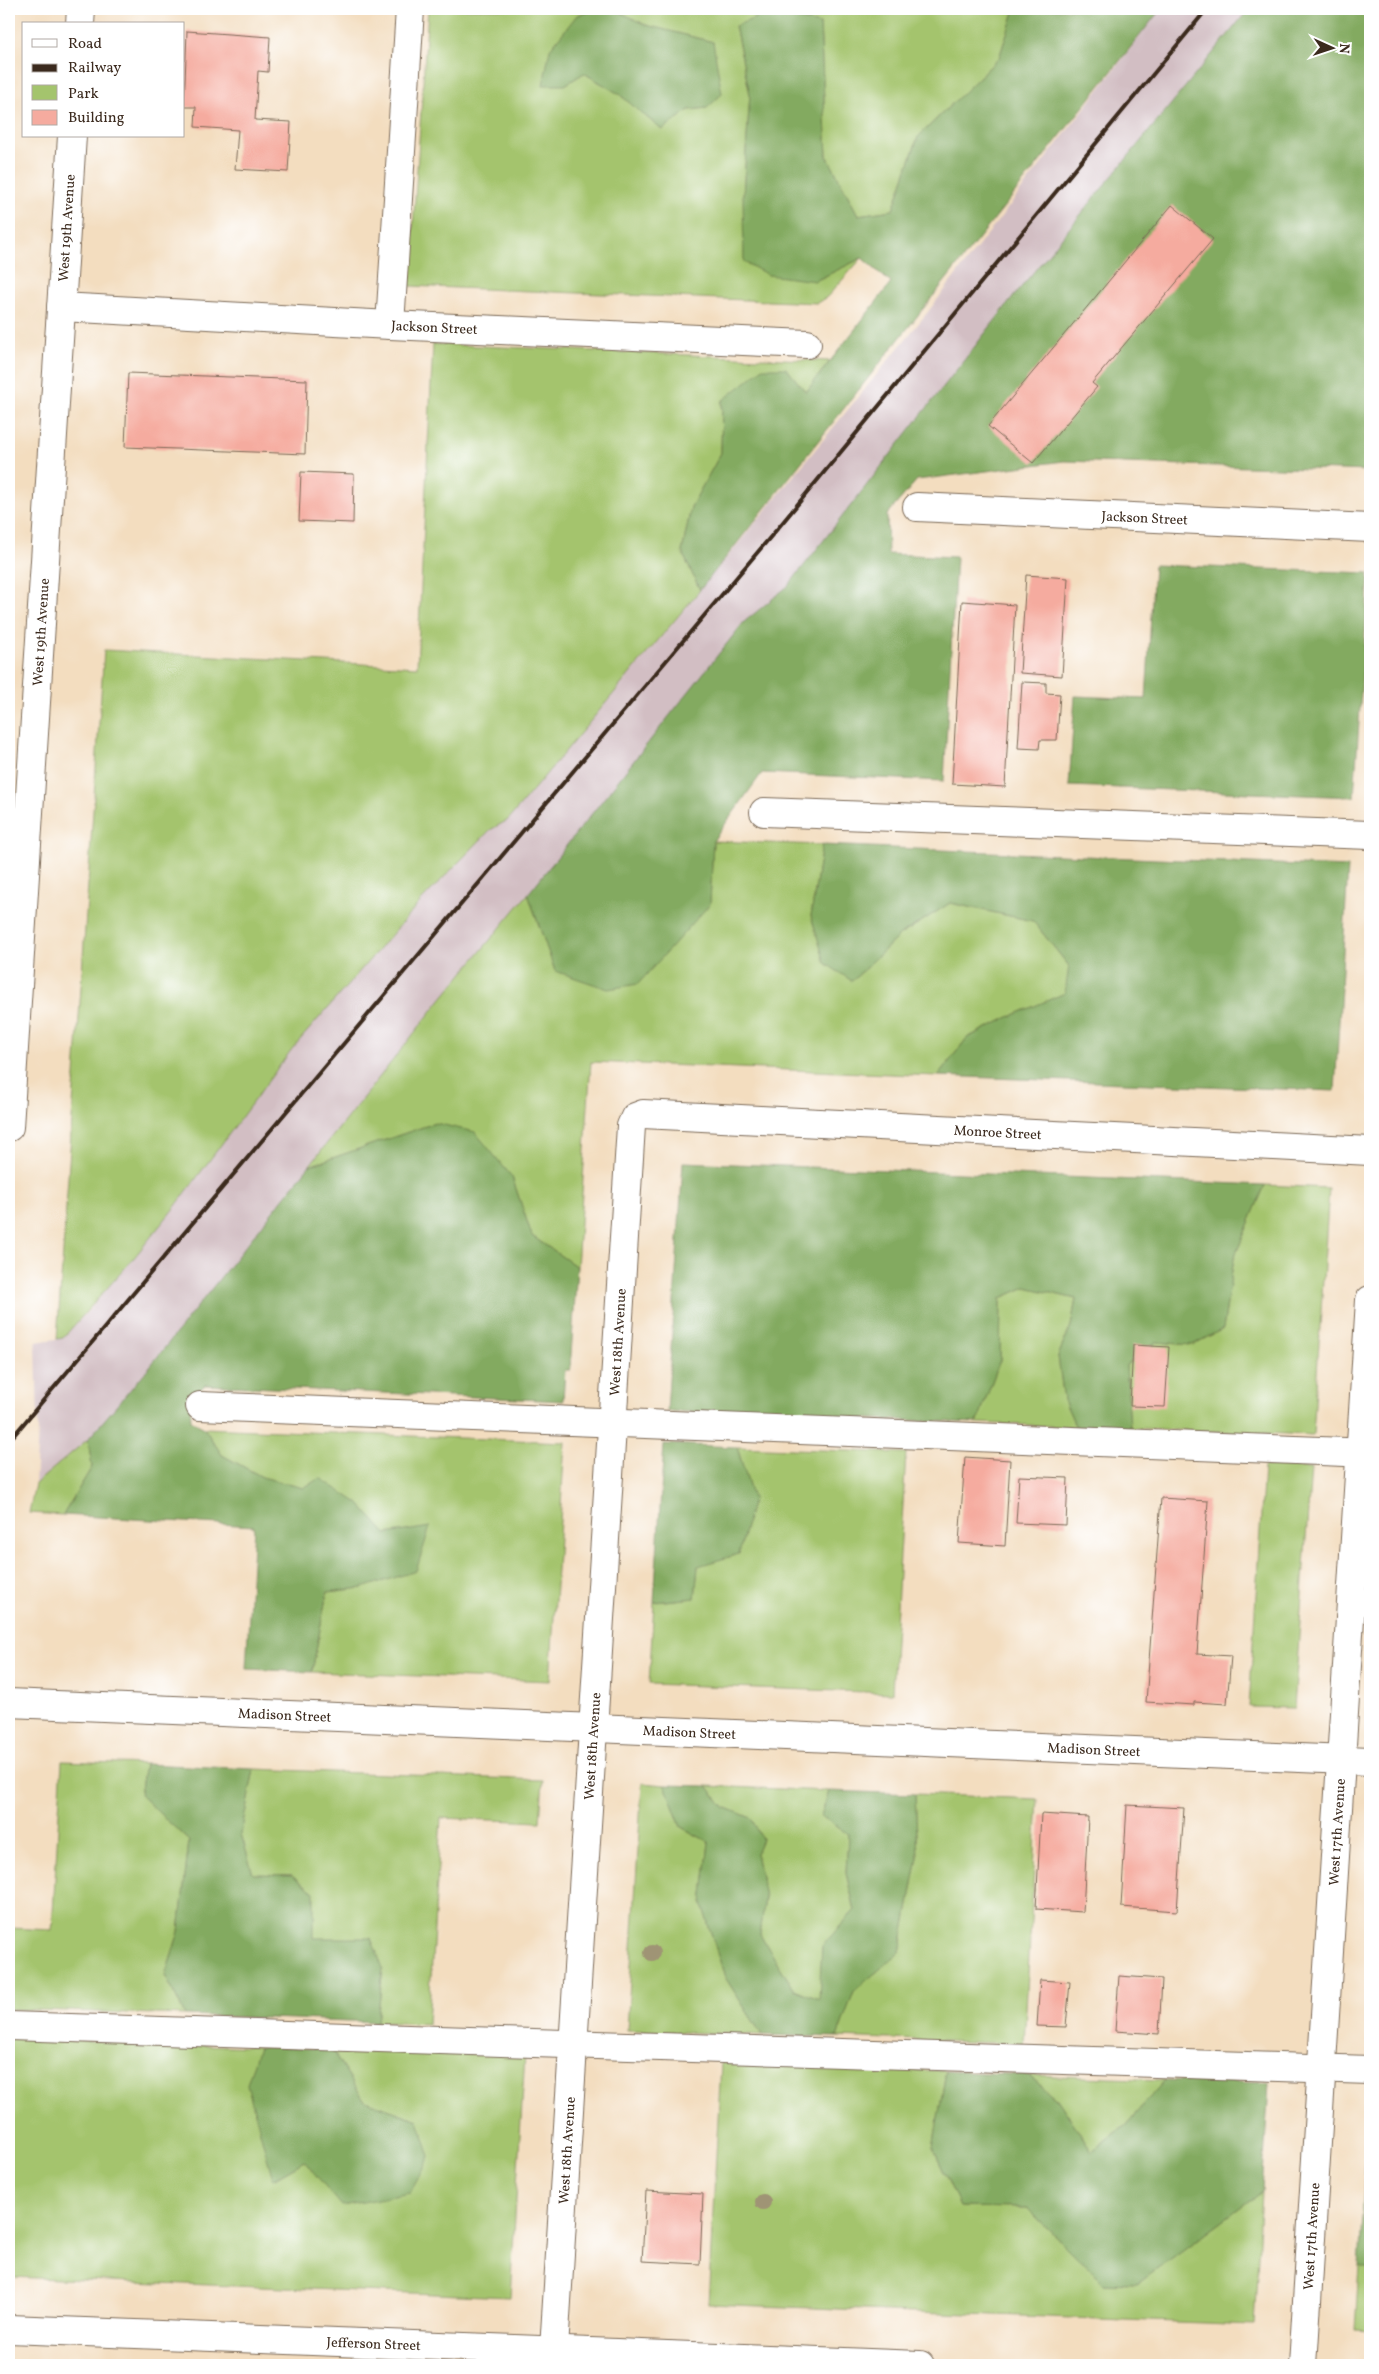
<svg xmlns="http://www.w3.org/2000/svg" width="1379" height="2374" viewBox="0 0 1379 2374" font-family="Vollkorn,serif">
<rect width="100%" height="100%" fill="#fff"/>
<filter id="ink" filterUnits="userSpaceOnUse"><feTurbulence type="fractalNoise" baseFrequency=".02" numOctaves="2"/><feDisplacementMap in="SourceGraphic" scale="10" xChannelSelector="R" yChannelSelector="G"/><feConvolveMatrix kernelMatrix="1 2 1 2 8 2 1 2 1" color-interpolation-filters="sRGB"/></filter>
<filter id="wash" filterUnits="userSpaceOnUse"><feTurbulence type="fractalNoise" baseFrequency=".0096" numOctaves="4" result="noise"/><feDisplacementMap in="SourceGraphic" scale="20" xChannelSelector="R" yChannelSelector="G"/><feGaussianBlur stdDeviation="1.12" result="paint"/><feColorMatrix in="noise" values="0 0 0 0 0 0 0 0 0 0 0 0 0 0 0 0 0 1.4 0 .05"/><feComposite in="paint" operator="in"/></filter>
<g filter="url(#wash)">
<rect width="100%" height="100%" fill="#f3ddbf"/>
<polygon fill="#d2bec3" points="1161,9 1249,9 1018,291 788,586 744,622 555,861 442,998 147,1370 88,1439 35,1484 38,1429 36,1342 63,1338 90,1309 175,1207 292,1049 421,901 490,830 508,820 674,622 927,313"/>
<g fill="#a4c46d" stroke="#707746">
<polygon points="428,9 602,9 577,15 565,85 584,73 619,94 662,130 689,110 707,108 713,42 645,25 614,9 1015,9 999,58 918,137 893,210 858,215 827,156 820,24 735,26 750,94 743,195 815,281 862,258 827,297 817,303 409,286"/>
<polygon points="433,344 830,361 806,392 786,368 722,401 721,453 691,507 682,552 700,590 508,820 490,830 421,901 292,1049 175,1207 133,1259 63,1338 57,1339 104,650 417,667"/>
<polygon points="713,841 822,845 811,916 852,981 900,935 950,903 1033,921 1069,966 1066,993 1009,1017 967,1038 938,1076 591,1062 577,1267 532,1236 512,1177 435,1123 309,1166 442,998 528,894 555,971 710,904"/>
<polygon points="1265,1185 1329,1188 1313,1435 1130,1428 1126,1365 1157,1342 1192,1345 1223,1329 1234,1258"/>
<polygon points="1026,1287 1076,1299 1071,1326 1058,1356 1064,1400 1076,1427 977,1423 1000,1360 1001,1298"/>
<polygon points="204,1428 565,1442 550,1681 312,1672 327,1592 362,1588 429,1528 386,1534 358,1503 262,1477 222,1455"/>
<polygon points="88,1439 92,1467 63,1515 29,1513 35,1484"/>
<polygon points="737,1447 906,1453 892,1693 649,1684 654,1602 695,1598 698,1566 753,1499"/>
<polygon points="1264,1466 1311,1468 1294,1708 1249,1707"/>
<polygon points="62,1761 145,1764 140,1795 189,1841 179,1932 165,1975 185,2015 9,2009 9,1928 52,1930"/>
<polygon points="254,1769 543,1780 540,1822 441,1818 428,2024 377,2022 383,1968 314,1938 292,1875 253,1874 241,1834"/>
<polygon points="642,1783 665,1785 681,1827 709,1842 702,1904 725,1977 762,2035 627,2030"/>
<polygon points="707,1786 829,1791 821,1816 848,1834 846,1873 855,1910 822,1946 820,2000 794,1989 760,1935 765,1897 756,1853 762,1839 751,1818 724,1807"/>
<polygon points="915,1794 1038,1799 1024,2044 837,2037 854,1991 900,1952 918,1857"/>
<polygon points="9,2038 259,2047 273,2179 304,2161 418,2120 365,2101 331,2049 525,2055 510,2297 9,2277"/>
<polygon points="721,2063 946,2071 933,2148 960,2207 1027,2208 1104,2283 1137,2284 1262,2191 1254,2325 708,2304"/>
<polygon points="1028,2075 1165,2080 1125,2126 1092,2151 1057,2099"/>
<polygon points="1359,2266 1370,2269 1370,2330 1355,2329"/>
</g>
<g fill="#83aa60" stroke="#5f6a3f">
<polygon points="602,9 614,9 646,25 713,42 722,94 707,108 689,110 662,130 619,94 584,73 565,85 543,85 550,49 577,15"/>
<polygon points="1015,9 1161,9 700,590 682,552 691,507 721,453 722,401 763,368 786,368 806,392 891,283 862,258 815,281 768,275 744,262 743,195 750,94 735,26 770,12 820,24 827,156 858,215 893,210 918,137 999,58"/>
<polygon points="1249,9 1370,9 1370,471 1064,461 917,480 887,515 888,554 956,557 944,781 762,773 713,841 710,904 638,984 608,989 555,971 528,894 744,622 788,586 1018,291"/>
<polygon points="1154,565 1369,573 1354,797 1069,786 1075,696 1146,699"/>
<polygon points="822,845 1348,867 1335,1091 938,1076 967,1038 1009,1017 1065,993 1069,966 1033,921 950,903 900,935 852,981 825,963 811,916"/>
<polygon points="435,1123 475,1132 512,1177 532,1236 577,1267 570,1370 565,1370 563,1401 205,1385 190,1400 191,1420 204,1428 222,1455 262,1477 303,1488 320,1478 358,1503 386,1534 430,1527 416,1571 362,1588 327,1592 312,1672 246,1669 254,1526 63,1515 92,1467 88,1439 147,1370 309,1166"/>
<polygon points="683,1162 1265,1185 1234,1258 1223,1329 1192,1345 1157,1342 1126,1365 1130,1428 1076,1427 1064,1400 1058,1356 1071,1326 1076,1299 1026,1287 1001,1298 1000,1360 977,1423 667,1411"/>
<polygon points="664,1444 737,1447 753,1499 739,1554 698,1566 695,1598 654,1602"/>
<polygon points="145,1764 254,1769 241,1834 253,1874 292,1875 314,1892 314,1938 371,1938 383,1968 377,2022 185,2015 165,1975 179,1932 189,1841 140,1795"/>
<polygon points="665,1785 707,1786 724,1807 751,1818 762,1839 756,1853 765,1897 760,1935 794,1989 819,1999 822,1946 855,1910 846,1873 848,1834 821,1816 829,1791 915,1794 918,1857 900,1952 854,1991 837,2037 762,2035 725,1977 702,1904 709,1842 681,1827"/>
<polygon points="259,2047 331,2049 365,2101 418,2120 430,2157 410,2193 342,2206 304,2161 273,2179 247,2084"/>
<polygon points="946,2071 1028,2075 1057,2099 1092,2151 1125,2126 1165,2080 1269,2083 1262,2191 1137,2284 1104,2283 1027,2208 960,2207 933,2148"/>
<polygon points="1370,2087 1370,2269 1359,2266"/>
</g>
<g id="blocks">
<g fill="#f5ab9f">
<polygon points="187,31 270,37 268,72 258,71 255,120 291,122 288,172 235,169 238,130 195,127 196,107 184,107"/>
<polygon points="1172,205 1213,239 1092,383 1097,387 1033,463 988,426"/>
<polygon points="128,373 307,380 305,454 125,447"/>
<polygon points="301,472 354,474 353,523 299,521"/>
<polygon points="1026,575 1068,578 1062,676 1020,673"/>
<polygon points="962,601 1015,605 1005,787 952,784"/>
<polygon points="1022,682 1046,683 1046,693 1060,694 1057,740 1040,740 1039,749 1018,748"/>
<polygon points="1133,1345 1169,1347 1165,1407 1130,1406"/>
<polygon points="965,1457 1010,1460 1005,1546 959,1543"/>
<polygon points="1019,1476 1068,1478 1066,1525 1016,1523"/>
<polygon points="1161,1498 1208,1501 1197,1654 1231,1656 1227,1704 1194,1702 1194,1705 1146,1702"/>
<polygon points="1127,1805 1184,1808 1177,1911 1121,1907"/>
<polygon points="1041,1814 1088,1817 1083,1912 1036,1909"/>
<polygon points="1119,1976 1162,1979 1159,2034 1115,2031"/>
<polygon points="1040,1980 1070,1982 1066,2027 1037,2026"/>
<polygon points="646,2191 703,2194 700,2264 642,2261"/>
</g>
</g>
</g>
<g filter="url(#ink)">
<use href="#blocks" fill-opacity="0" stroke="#7b6956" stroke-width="1"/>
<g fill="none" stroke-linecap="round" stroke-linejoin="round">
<defs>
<g id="minor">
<polyline points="80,24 81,9"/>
<path id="s1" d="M61 307 390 325 807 344"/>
<polyline points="390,325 410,9"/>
<path id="s2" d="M917 507 1370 528"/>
<polyline points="764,812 1370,835"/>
<path id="s3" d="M9 1127 72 136"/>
<polyline points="200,1406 1370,1453"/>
<path id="s4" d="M9 1703 1370 1761"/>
<polyline points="9,2026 1370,2070"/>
<path id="s5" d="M9 2329 920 2365"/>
<path id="s6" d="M553 2365 631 1126 635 1117 643 1114 1370 1151"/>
<path id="s7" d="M1303 2365 1370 1300"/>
</g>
</defs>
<use href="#minor" stroke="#7b6956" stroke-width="30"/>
<use href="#minor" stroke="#fff" stroke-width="28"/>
<polyline stroke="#3b2a1e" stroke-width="4" points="9,1441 778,528 1207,9"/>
</g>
<g fill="#9f9474">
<circle cx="652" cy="1953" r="8"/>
<circle cx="763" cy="2202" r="8"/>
</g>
</g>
<g text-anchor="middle" stroke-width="4" stroke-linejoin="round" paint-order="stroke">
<g font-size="14" fill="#3b2a1e" stroke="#fff">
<text dy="5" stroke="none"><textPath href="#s3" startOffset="901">West 19th Avenue</textPath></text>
<text dy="5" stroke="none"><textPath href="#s1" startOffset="374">Jackson Street</textPath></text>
<text dy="5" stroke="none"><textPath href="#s2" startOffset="228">Jackson Street</textPath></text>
<text dy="5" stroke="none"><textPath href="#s3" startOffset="496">West 19th Avenue</textPath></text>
<text dy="5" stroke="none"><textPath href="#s6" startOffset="1615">Monroe Street</textPath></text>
<text dy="5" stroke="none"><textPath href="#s6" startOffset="1025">West 18th Avenue</textPath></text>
<text dy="5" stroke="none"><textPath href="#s4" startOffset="276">Madison Street</textPath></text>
<text dy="5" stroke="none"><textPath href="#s4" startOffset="681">Madison Street</textPath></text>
<text dy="5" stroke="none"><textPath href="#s6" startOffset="620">West 18th Avenue</textPath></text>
<text dy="5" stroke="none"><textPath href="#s4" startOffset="1086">Madison Street</textPath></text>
<text dy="5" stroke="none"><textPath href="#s7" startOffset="534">West 17th Avenue</textPath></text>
<text dy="5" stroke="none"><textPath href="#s6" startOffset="215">West 18th Avenue</textPath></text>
<text dy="5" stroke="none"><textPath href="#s7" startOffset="129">West 17th Avenue</textPath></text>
<text dy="5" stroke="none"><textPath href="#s5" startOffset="365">Jefferson Street</textPath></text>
</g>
</g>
<rect width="1379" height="2374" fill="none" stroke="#fff" stroke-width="30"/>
<rect x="22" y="22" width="162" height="115" fill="#ffffff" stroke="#b1aaa5"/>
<rect x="32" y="39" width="25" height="8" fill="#ffffff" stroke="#b1aaa5"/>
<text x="68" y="48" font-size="15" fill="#3b2a1e">Road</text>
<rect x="32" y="64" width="25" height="8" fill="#3b2a1e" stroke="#b1aaa5"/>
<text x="68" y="72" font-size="15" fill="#3b2a1e">Railway</text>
<rect x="32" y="85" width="25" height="15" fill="#a4c46d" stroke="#b1aaa5"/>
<text x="68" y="98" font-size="15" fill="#3b2a1e">Park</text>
<rect x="32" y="110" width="25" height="15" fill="#f5ab9f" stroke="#b1aaa5"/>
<text x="68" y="122" font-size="15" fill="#3b2a1e">Building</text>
<g transform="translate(1332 48) rotate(93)" stroke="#ffffff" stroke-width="4" paint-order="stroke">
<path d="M0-4L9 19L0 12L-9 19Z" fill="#3b2a1e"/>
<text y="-8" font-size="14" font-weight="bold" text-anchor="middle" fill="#3b2a1e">N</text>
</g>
</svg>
